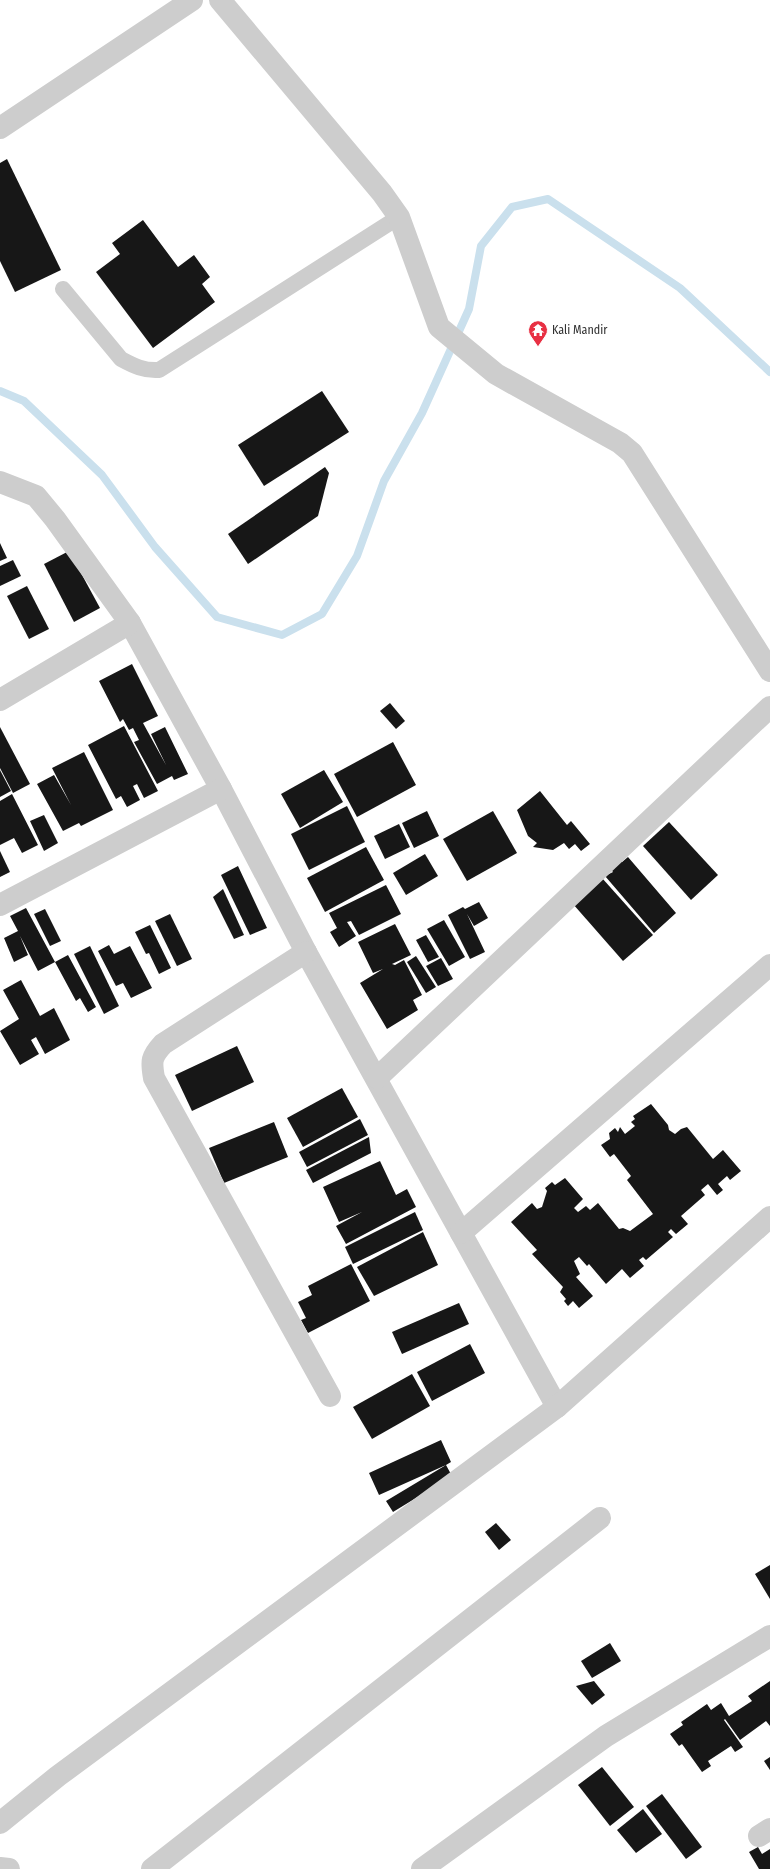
<svg xmlns="http://www.w3.org/2000/svg" width="770" height="1869" viewBox="0 0 770 1869" font-family="'Fira Sans Condensed',sans-serif">
<rect width="100%" height="100%" fill="#fff"/>
<g fill="none" stroke-linecap="round" stroke-linejoin="round">
<polyline stroke="#cae0ed" stroke-width="8" points="0,391 24,401 102,475 155,547 217,617 282,635 322,614 357,556 384,481 422,413 469,309 481,246 512,207 548,199 680,288 770,372"/>
</g>
<g fill="#171717">
<polygon points="7,159 61,270 15,292 0,261 0,163"/>
<polygon points="143,220 178,267 194,255 210,277 202,284 215,302 153,348 96,272 120,254 112,243"/>
<polygon points="322,391 349,432 264,486 238,445"/>
<polygon points="325,467 329,473 318,516 248,564 228,534"/>
<polygon points="0,543 7,558 0,561"/>
<polygon points="69,551 100,608 74,622 44,564"/>
<polygon points="13,560 21,576 0,586 0,566"/>
<polygon points="27,586 49,629 29,639 7,596"/>
<polygon points="132,664 158,716 143,723 166,765 151,734 165,727 188,774 174,780 172,776 157,784 134,742 139,740 133,728 129,730 123,719 120,722 99,681"/>
<polygon points="390,703 405,721 396,729 380,711"/>
<polygon points="124,726 158,791 144,798 137,784 133,786 140,800 127,807 121,796 116,799 88,745"/>
<polygon points="0,727 30,784 13,793 0,768"/>
<polygon points="393,742 416,785 357,817 334,774"/>
<polygon points="84,752 113,810 81,826 79,823 63,831 37,784 54,775 71,805 52,768"/>
<polygon points="0,770 11,791 0,797"/>
<polygon points="324,770 343,802 300,828 281,794"/>
<polygon points="540,791 567,825 571,821 590,844 581,851 575,844 569,849 564,843 553,850 533,847 537,843 528,836 517,810"/>
<polygon points="12,794 38,845 22,853 14,838 0,845 0,801"/>
<polygon points="347,806 365,842 309,870 291,834"/>
<polygon points="427,811 439,836 414,848 402,823"/>
<polygon points="493,811 517,853 467,881 443,839"/>
<polygon points="44,815 58,843 44,851 30,821"/>
<polygon points="669,822 718,875 691,900 643,846"/>
<polygon points="399,824 410,847 385,859 374,836"/>
<polygon points="366,847 384,880 325,912 307,878"/>
<polygon points="0,851 10,872 0,877"/>
<polygon points="615,853 622,862 628,857 676,913 654,933 605,876 613,872 607,865"/>
<polygon points="425,854 438,876 406,895 393,873"/>
<polygon points="238,866 267,928 250,935 221,875"/>
<polygon points="602,878 653,935 623,961 573,904"/>
<polygon points="386,885 401,914 359,935 351,921 347,922 356,936 339,947 330,932 337,928 329,913"/>
<polygon points="223,889 244,935 234,939 213,897"/>
<polygon points="479,902 488,918 474,926 467,914 485,952 470,959 448,915 463,907 465,909"/>
<polygon points="26,908 55,962 38,971 20,936 28,955 14,962 4,938 18,931 10,916"/>
<polygon points="45,909 61,941 50,946 34,914"/>
<polygon points="170,914 192,959 177,966 155,921"/>
<polygon points="444,920 465,957 449,966 427,929"/>
<polygon points="395,924 411,955 392,964 395,965 404,960 422,995 413,1000 418,1010 387,1029 360,983 383,969 373,973 358,942"/>
<polygon points="150,925 171,968 159,974 149,953 146,954 135,932"/>
<polygon points="426,935 439,957 428,962 416,940"/>
<polygon points="109,945 114,954 130,946 152,988 131,998 123,983 116,986 98,951"/>
<polygon points="90,946 119,1006 104,1014 74,954"/>
<polygon points="68,955 96,1007 88,1012 80,998 76,1001 55,962"/>
<polygon points="416,956 436,987 426,993 407,962"/>
<polygon points="441,958 453,979 438,986 426,966"/>
<polygon points="21,980 40,1016 54,1008 70,1040 45,1054 36,1037 31,1040 39,1054 20,1065 0,1031 19,1019 3,990"/>
<polygon points="237,1046 254,1082 192,1111 175,1075"/>
<polygon points="342,1088 358,1117 303,1147 287,1118"/>
<polygon points="651,1104 668,1125 669,1130 675,1134 681,1129 687,1127 713,1159 723,1150 741,1171 730,1180 727,1176 718,1184 723,1190 717,1195 708,1184 701,1190 705,1195 681,1216 688,1224 676,1234 671,1229 668,1232 673,1237 646,1260 643,1257 639,1260 644,1266 630,1278 622,1269 606,1284 589,1264 587,1266 579,1257 574,1261 580,1274 576,1277 593,1296 579,1308 573,1301 568,1306 564,1301 566,1299 560,1292 563,1287 532,1254 537,1250 511,1222 532,1203 537,1209 542,1207 547,1191 545,1188 552,1182 555,1185 565,1178 583,1199 574,1208 578,1212 586,1206 590,1210 598,1203 619,1229 623,1228 630,1231 653,1214 627,1180 631,1176 614,1154 610,1157 601,1145 610,1139 609,1133 615,1128 618,1132 620,1127 625,1134 635,1126 631,1122 635,1119 633,1116"/>
<polygon points="360,1119 368,1135 307,1167 299,1152"/>
<polygon points="274,1122 288,1157 224,1183 209,1148"/>
<polygon points="369,1137 371,1153 313,1183 306,1170"/>
<polygon points="380,1161 396,1195 407,1189 416,1207 346,1244 336,1226 362,1212 339,1222 323,1187"/>
<polygon points="415,1212 423,1230 353,1264 345,1247"/>
<polygon points="423,1232 438,1265 374,1296 357,1267"/>
<polygon points="351,1264 370,1301 308,1333 301,1320 306,1318 298,1302 312,1295 308,1286"/>
<polygon points="459,1303 469,1324 402,1354 392,1332"/>
<polygon points="470,1344 485,1373 432,1401 417,1372"/>
<polygon points="412,1374 430,1406 372,1439 353,1407"/>
<polygon points="441,1440 451,1462 446,1465 452,1476 393,1512 386,1501 446,1465 379,1495 369,1473"/>
<polygon points="496,1523 511,1540 499,1550 485,1532"/>
<polygon points="770,1565 770,1599 755,1574"/>
<polygon points="610,1643 621,1661 592,1678 581,1661"/>
<polygon points="594,1681 605,1695 592,1705 576,1686"/>
<polygon points="770,1681 770,1726 766,1721 740,1740 725,1719 724,1720 743,1747 735,1752 731,1746 708,1761 711,1766 702,1772 682,1744 679,1746 670,1734 683,1725 681,1722 707,1704 711,1710 721,1703 729,1716 752,1701 748,1696"/>
<polygon points="770,1757 770,1770 764,1761"/>
<polygon points="602,1767 634,1807 610,1826 578,1785"/>
<polygon points="662,1794 702,1847 686,1859 646,1806"/>
<polygon points="643,1809 662,1834 636,1853 617,1830"/>
<polygon points="758,1847 762,1854 770,1849 770,1869 759,1869 749,1852"/>
</g>
<g fill="none" stroke-linecap="round" stroke-linejoin="round">
<path stroke="#cdcdcd" stroke-width="16" d="M63 289 121 359C134 366 144 371 159 370L399 217"/>
<g stroke="#cdcdcd" stroke-width="22">
<polyline points="220,0 382,193 399,217 439,327 496,374 620,443 632,453 770,671"/>
<polyline points="0,128 192,0"/>
<polyline points="0,482 36,496 55,519 130,623 221,789 306,952 557,1407"/>
<polyline points="0,700 130,623"/>
<polyline points="0,905 221,789"/>
<path d="M306 952 163 1044C151 1057 151 1061 154 1078L330 1396"/>
<polyline points="377,1078 770,707"/>
<polyline points="461,1233 770,965"/>
<polyline points="0,1823 58,1776 557,1407 770,1217"/>
<polyline points="759,1836 770,1829"/>
<polyline points="0,1868 9,1869"/>
<polyline points="152,1869 600,1518"/>
<polyline points="422,1869 606,1736 770,1636"/>
</g>
</g>
<defs>
<symbol id="temple-pin" viewBox="-11 -11 22 30"><path d="M0 17L-7.5 6A9.5 9.5 0 1 1 7.5 6Z" fill="#e83043" stroke="#fff"/><path d="M0-6L5-2H3V0L6.5 2.5H4V6H1.5V3h-3V6H-4V2.5H-6.5L-3 0V-2H-5Z" fill="#fff"/></symbol>
</defs>
<g fill-rule="evenodd">
<use href="#temple-pin" x="527" y="319" width="22" height="30"/>
</g>
<g text-anchor="middle" stroke-width="4" stroke-linejoin="round" paint-order="stroke">
<g font-size="12" fill="#303030" stroke="#fff" text-anchor="start">
<text x="552" y="334">Kali Mandir</text>
</g>
</g>
</svg>
